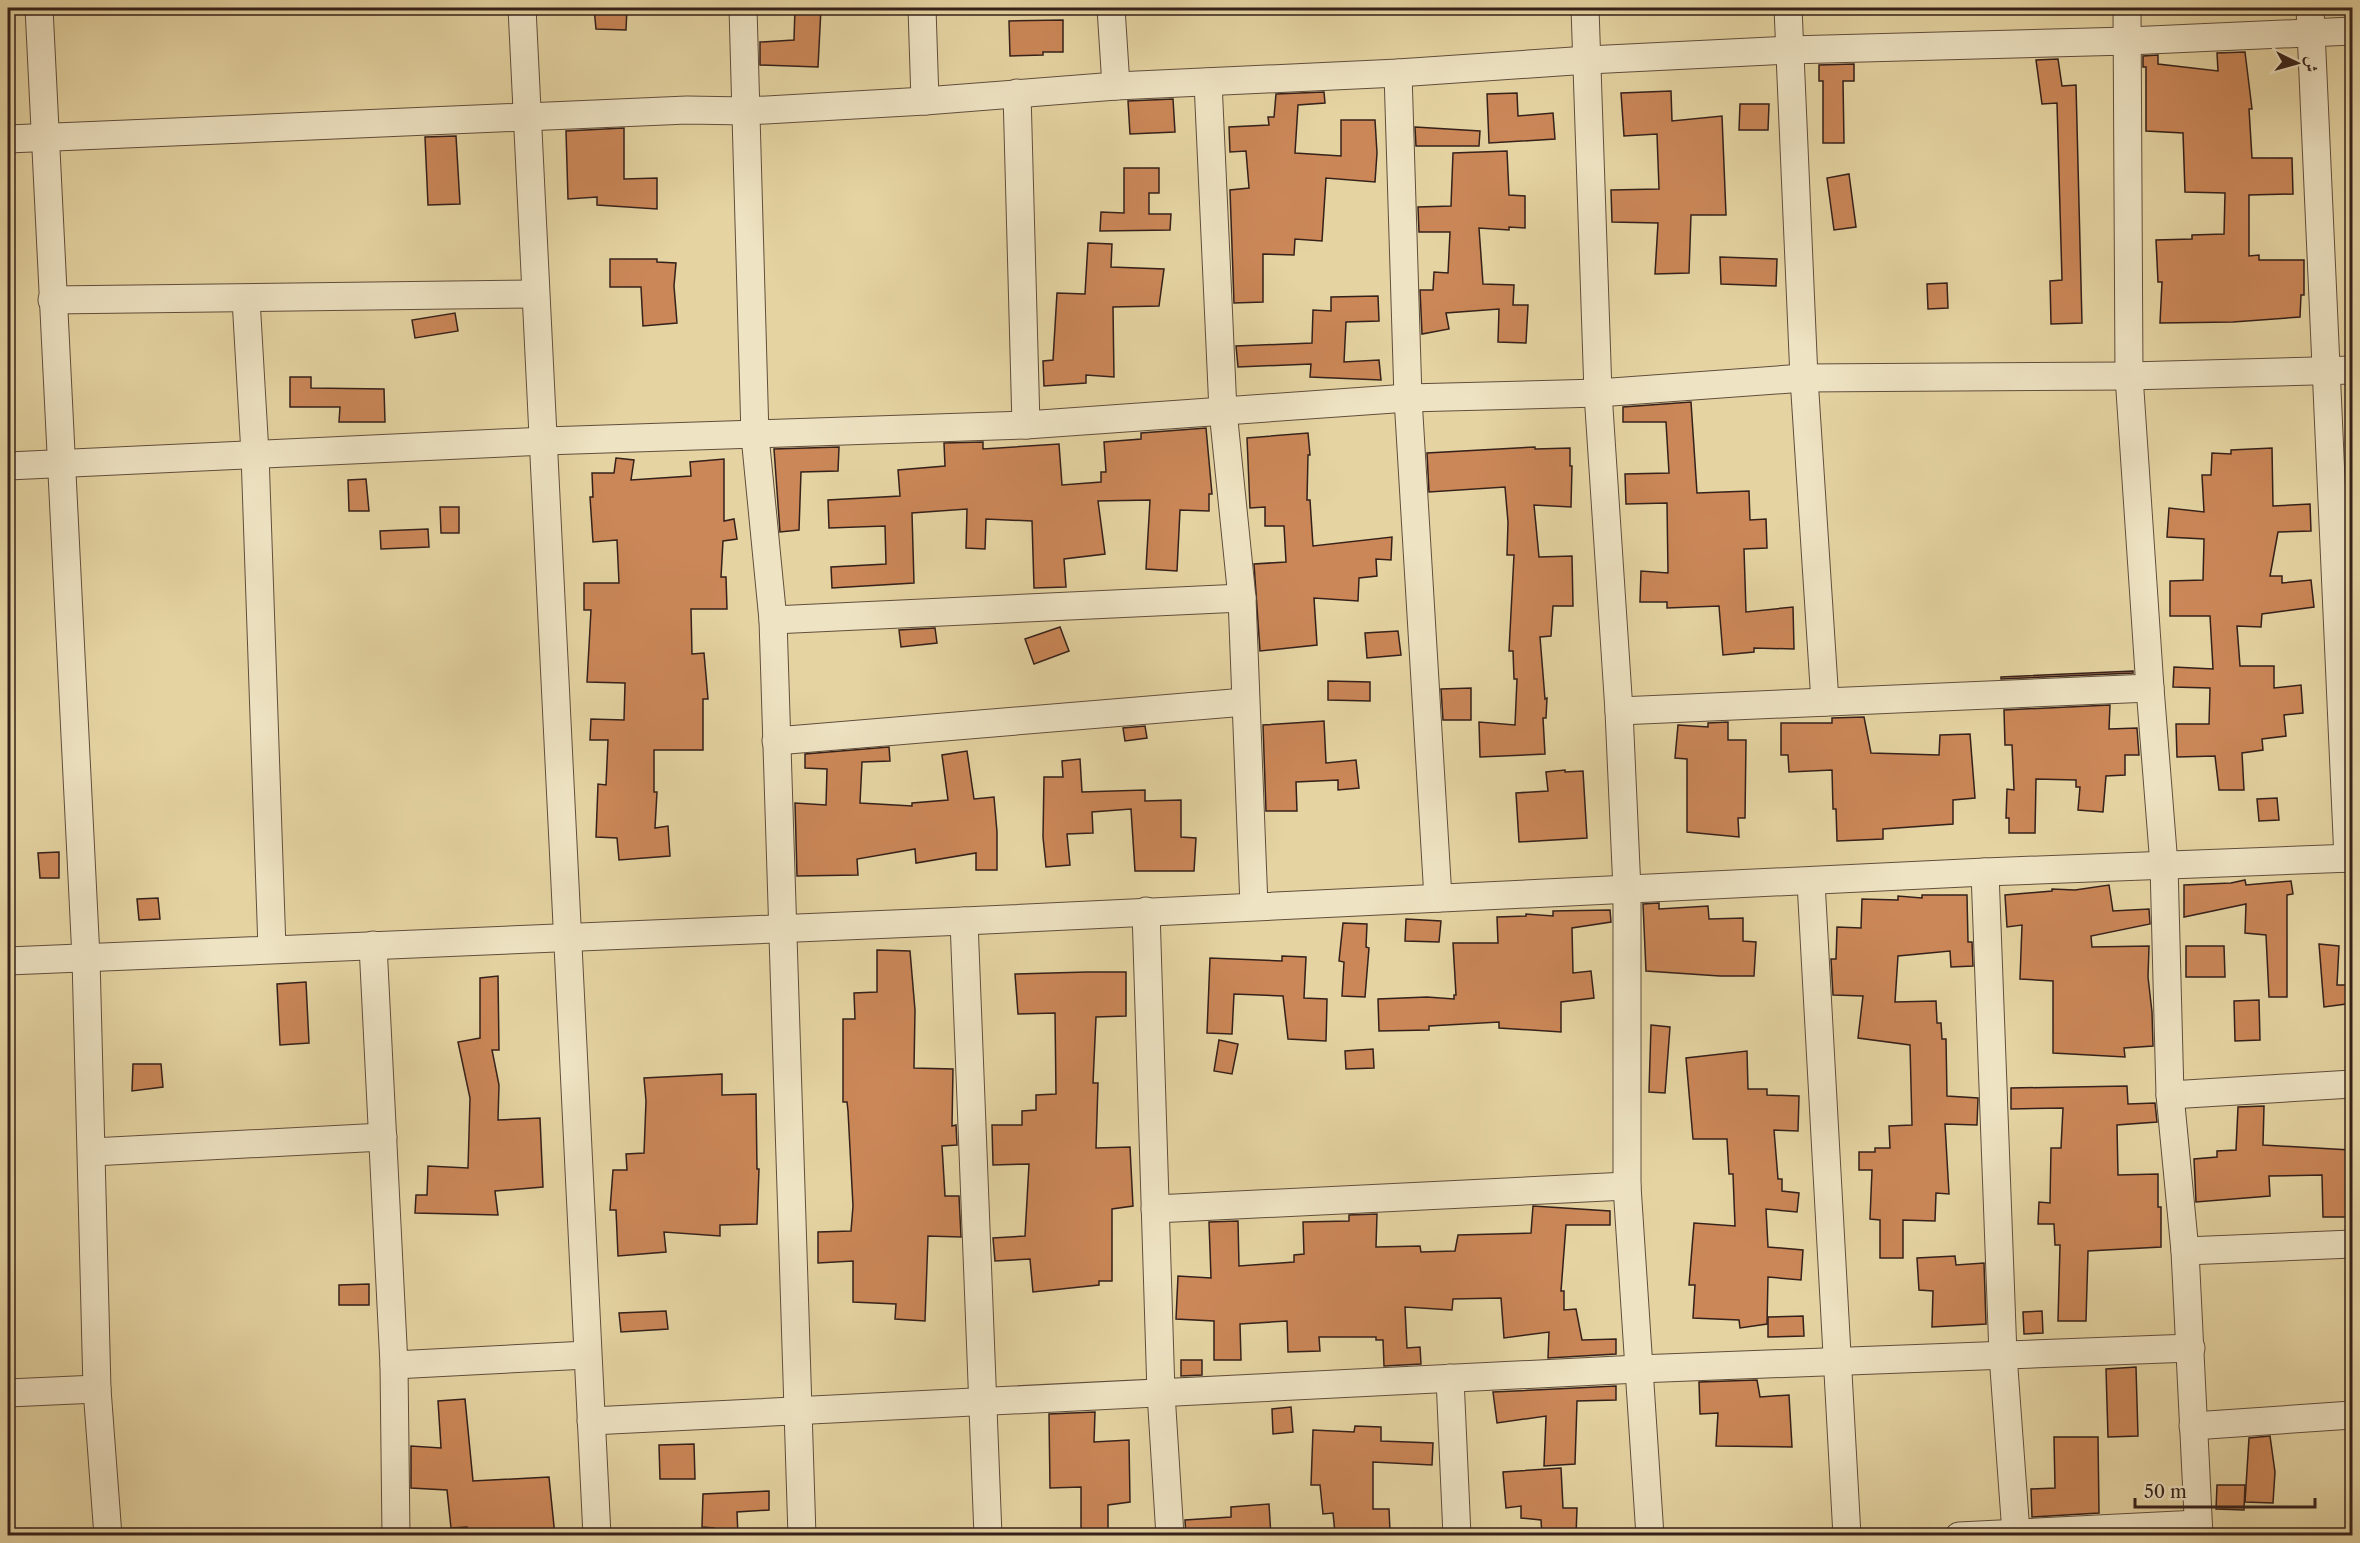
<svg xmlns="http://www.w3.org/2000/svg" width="2360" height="1543" viewBox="0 0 2360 1543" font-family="'Libre Caslon Text',Amiri,serif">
<rect width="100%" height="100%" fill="#e5d4a2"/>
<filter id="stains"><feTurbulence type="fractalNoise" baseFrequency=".00333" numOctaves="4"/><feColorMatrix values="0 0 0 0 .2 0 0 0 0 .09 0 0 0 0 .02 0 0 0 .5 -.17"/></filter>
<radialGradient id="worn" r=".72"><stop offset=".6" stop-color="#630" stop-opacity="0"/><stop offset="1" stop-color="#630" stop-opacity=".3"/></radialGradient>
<g fill="#cb8758" stroke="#35211a" stroke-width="1.5">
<polygon points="594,8 627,8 626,30 596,29"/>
<polygon points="795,8 821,8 818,67 760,65 760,42 794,40"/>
<polygon points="1063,20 1063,52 1043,52 1043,55 1010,56 1009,21"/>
<polygon points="2245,52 2252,109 2249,109 2252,158 2292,158 2293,194 2249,195 2249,256 2259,255 2259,260 2304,260 2304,295 2301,295 2300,317 2233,322 2160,323 2162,282 2158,282 2156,240 2192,239 2192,235 2224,234 2225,193 2185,192 2183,133 2146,131 2146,67 2143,67 2143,56 2158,55 2158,64 2218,71 2217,53"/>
<polygon points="2058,59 2062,86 2076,85 2082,323 2051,324 2050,281 2062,280 2057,103 2042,104 2036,60"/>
<polygon points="1854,64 1854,81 1843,81 1844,143 1823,143 1823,81 1819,81 1819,65"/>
<polygon points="1671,91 1672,121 1722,116 1726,215 1691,215 1689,273 1655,274 1658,223 1612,222 1611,190 1659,189 1657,134 1624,136 1621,93"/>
<polygon points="1324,92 1325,103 1298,105 1295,153 1341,156 1341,120 1375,120 1377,153 1375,182 1326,178 1322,241 1295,239 1294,255 1263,254 1263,302 1234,303 1230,190 1249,188 1246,151 1230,152 1229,127 1269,125 1268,117 1274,117 1276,94"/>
<polygon points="1517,93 1518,116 1553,113 1555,139 1489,143 1487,94"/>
<polygon points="1173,99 1175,132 1130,134 1128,101"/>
<polygon points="1740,104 1769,104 1768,130 1739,130"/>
<polygon points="1415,127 1480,131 1479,146 1416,146"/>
<polygon points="624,128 624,179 657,178 657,209 597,205 597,197 568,199 566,131"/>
<polygon points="456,136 460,204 428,205 425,137"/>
<polygon points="1507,151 1509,195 1525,196 1525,228 1509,227 1509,230 1479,228 1483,284 1514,285 1513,305 1528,305 1526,343 1498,342 1499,309 1446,313 1449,329 1422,334 1420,290 1433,290 1434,272 1448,273 1450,232 1419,232 1418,207 1451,206 1453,153"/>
<polygon points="1124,168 1159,168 1159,193 1149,193 1149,214 1171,214 1170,230 1100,231 1101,212 1124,213"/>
<polygon points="1849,174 1856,227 1834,230 1827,178"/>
<polygon points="1088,243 1112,244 1111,267 1164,269 1159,306 1113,307 1114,377 1086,375 1086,383 1044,386 1043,361 1053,360 1057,293 1085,294"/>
<polygon points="1720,257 1777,259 1776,286 1721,284"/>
<polygon points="610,259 657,259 657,262 676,263 674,286 677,323 643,326 641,287 610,287"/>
<polygon points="1947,283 1948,308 1928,309 1927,284"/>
<polygon points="1378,296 1379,321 1346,322 1344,362 1379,360 1381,380 1310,377 1311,364 1238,367 1236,346 1312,343 1313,310 1331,311 1331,297"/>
<polygon points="455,313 458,331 415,338 412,320"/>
<polygon points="290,377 311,377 311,388 384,389 385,422 339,422 340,407 290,407"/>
<polygon points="1691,402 1697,493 1749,491 1750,520 1766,519 1767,548 1744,549 1746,612 1793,607 1794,649 1754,648 1754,652 1723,655 1719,606 1667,608 1667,602 1640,602 1641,571 1668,573 1667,503 1626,504 1625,474 1669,473 1666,422 1623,422 1623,407"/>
<polygon points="1206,428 1212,494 1209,494 1209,511 1180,510 1177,571 1146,569 1150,500 1098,501 1105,554 1064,559 1066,587 1034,588 1032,521 986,519 985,549 966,548 967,509 912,513 914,583 832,588 831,567 886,564 885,526 829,528 828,500 900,496 898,470 945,466 944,443 983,442 983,449 1059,444 1062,485 1101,482 1101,472 1106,472 1104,442 1141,439 1141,433"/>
<polygon points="1308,433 1310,455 1308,455 1307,500 1310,500 1313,546 1392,537 1391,560 1376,559 1377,576 1359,578 1358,601 1314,598 1317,645 1260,651 1254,564 1286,562 1284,526 1265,526 1265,507 1250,508 1247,438"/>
<polygon points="839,447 838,471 801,472 799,530 780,532 774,449"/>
<polygon points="1535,447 1535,449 1570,448 1570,466 1572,466 1571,507 1534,505 1539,557 1572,556 1573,606 1553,606 1551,636 1540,637 1545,699 1547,698 1546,718 1543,718 1545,754 1480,757 1479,722 1515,725 1517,679 1514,679 1513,651 1509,651 1514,555 1507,555 1508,522 1505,487 1429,492 1427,453"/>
<polygon points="2272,448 2273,506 2310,504 2311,531 2278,532 2270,576 2282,576 2282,583 2311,580 2314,607 2262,614 2261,627 2237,626 2240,666 2274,666 2274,688 2301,685 2303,713 2284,715 2286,736 2262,739 2263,750 2242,753 2244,790 2219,790 2215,756 2177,757 2176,724 2209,724 2210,688 2173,687 2174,667 2213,669 2210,616 2170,616 2170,581 2203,580 2204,539 2167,537 2169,508 2204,512 2202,475 2211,475 2212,453 2231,454 2231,450"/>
<polygon points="616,458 634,460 631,480 691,476 690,462 724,459 724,521 734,519 737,539 723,541 721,577 726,577 727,609 691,609 692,654 704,653 708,699 703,699 703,750 654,750 654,792 657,792 655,828 668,826 670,856 619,860 617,838 596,837 598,784 606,785 608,740 590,740 591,719 624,720 625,683 587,682 591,610 584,610 584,583 619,583 617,540 593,542 590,497 593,497 592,473 614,473"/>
<polygon points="366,479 369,511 349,511 348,480"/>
<polygon points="440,507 459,507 459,533 441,533"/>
<polygon points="428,529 429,547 381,549 380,531"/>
<polygon points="1060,627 1069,651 1034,664 1025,639"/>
<polygon points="935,628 937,643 901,647 899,630"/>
<polygon points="1398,631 1401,655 1367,658 1365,633"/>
<polygon points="2133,671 2133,673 2001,679 2001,677"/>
<polygon points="1328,681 1370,682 1370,701 1328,700"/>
<polygon points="1471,688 1471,720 1443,720 1441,689"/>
<polygon points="2110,705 2109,729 2137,728 2139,755 2125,755 2125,775 2106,776 2103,812 2078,810 2080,787 2076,787 2076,780 2036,779 2035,833 2009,833 2009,818 2006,818 2007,789 2014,790 2012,745 2005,745 2004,710"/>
<polygon points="1864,717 1871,753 1939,755 1940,735 1970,734 1975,798 1953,800 1953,824 1883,829 1883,839 1837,841 1836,809 1833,809 1832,770 1789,772 1788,755 1781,755 1781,723 1832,723 1832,718"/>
<polygon points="1324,721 1326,763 1356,760 1359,788 1338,790 1338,780 1296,782 1297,811 1266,811 1263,725"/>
<polygon points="1728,722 1728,740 1746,740 1745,818 1738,818 1739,837 1687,832 1687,759 1675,758 1678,725 1708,727 1708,723"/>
<polygon points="1145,726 1147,738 1125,741 1123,728"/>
<polygon points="889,747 890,761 862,762 860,803 912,806 912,803 948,800 942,755 967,751 974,799 994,797 997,832 997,870 976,870 976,853 916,863 915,849 857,859 858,875 797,876 795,803 826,805 827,769 805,768 805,754"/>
<polygon points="1080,759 1082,792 1145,790 1145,801 1181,800 1181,837 1196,838 1194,871 1135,871 1131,809 1092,812 1093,833 1067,834 1070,865 1046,867 1043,837 1044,777 1063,777 1062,761"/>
<polygon points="1565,770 1565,772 1583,771 1587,838 1519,842 1516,793 1548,791 1546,772"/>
<polygon points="2277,798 2279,820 2259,821 2257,799"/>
<polygon points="59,852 59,878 40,878 38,853"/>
<polygon points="2245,880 2246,885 2291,881 2293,894 2287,895 2287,997 2269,997 2266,935 2245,933 2246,904 2184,917 2184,885 2231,883"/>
<polygon points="2109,885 2113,911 2149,909 2150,924 2091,936 2092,947 2149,946 2148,977 2152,1012 2153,1046 2124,1048 2125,1057 2053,1053 2053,981 2020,979 2022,925 2007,927 2005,895 2052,891 2052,889 2075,890"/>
<polygon points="1922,895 1967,895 1968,942 1972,942 1973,966 1951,967 1950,951 1898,956 1895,1002 1936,1001 1937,1023 1941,1023 1942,1039 1946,1039 1947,1096 1978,1098 1977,1125 1945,1124 1949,1194 1936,1193 1935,1221 1903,1220 1903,1258 1880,1258 1880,1220 1870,1219 1872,1170 1859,1170 1859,1152 1875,1152 1875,1148 1890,1148 1889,1126 1912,1125 1910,1045 1858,1038 1863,996 1833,995 1831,959 1836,959 1837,927 1861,928 1862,899 1898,900 1898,896 1922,898"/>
<polygon points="158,898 160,919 139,920 137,899"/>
<polygon points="1659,903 1659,909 1708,906 1709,919 1743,918 1743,941 1756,942 1754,976 1720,976 1646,971 1643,904"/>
<polygon points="1610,910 1611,922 1572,928 1573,973 1591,971 1594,998 1561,1002 1561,1032 1499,1028 1499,1022 1429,1026 1429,1030 1379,1031 1378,999 1427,997 1454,999 1454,995 1456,995 1453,943 1498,943 1497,917 1526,916 1526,914 1553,916 1553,911"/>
<polygon points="1406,919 1441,921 1439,942 1405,941"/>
<polygon points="1343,923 1367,924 1366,947 1369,948 1365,997 1342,996 1344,962 1339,961"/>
<polygon points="2319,944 2339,946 2337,985 2346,985 2346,1004 2324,1007"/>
<polygon points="2186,946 2224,946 2225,977 2186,977"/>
<polygon points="877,950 910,951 915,1010 914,1068 953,1069 952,1126 956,1125 957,1145 942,1146 945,1196 959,1196 961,1237 928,1236 925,1321 895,1319 896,1304 853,1302 853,1261 818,1263 818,1232 851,1231 853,1206 848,1111 847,1102 843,1102 843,1019 855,1019 854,993 877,992"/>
<polygon points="1282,956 1306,957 1304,998 1327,999 1326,1041 1288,1039 1283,996 1234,994 1232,1034 1207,1033 1210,958 1282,961"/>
<polygon points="1087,972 1126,972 1126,1016 1096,1017 1093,1083 1098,1083 1096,1148 1130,1147 1133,1206 1112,1209 1112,1281 1099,1281 1099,1285 1033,1292 1030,1259 995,1261 993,1238 1025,1236 1029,1164 993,1165 992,1125 1022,1125 1022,1111 1036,1110 1036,1095 1056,1094 1055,1013 1018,1014 1015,974"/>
<polygon points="498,976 499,1050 492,1050 499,1085 498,1120 540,1118 543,1187 495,1191 498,1215 415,1213 416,1195 427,1195 428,1166 468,1168 470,1098 458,1042 480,1038 480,978"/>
<polygon points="306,982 309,1043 280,1045 277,984"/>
<polygon points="2259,1000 2260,1040 2235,1041 2234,1001"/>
<polygon points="1651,1025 1670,1027 1665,1093 1649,1092"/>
<polygon points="1219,1040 1238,1044 1232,1074 1214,1071"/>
<polygon points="1373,1049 1374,1068 1346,1069 1345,1051"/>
<polygon points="1747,1051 1748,1089 1767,1089 1767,1095 1799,1096 1798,1131 1774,1130 1778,1179 1782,1179 1782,1191 1799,1193 1797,1212 1766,1209 1768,1247 1803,1250 1801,1280 1768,1277 1767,1324 1740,1328 1739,1320 1693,1318 1695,1285 1689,1285 1694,1223 1735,1226 1733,1174 1729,1174 1727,1139 1693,1139 1686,1058"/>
<polygon points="133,1064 161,1064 163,1087 132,1091"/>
<polygon points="722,1074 722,1095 756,1094 757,1169 759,1169 757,1224 720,1225 720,1236 664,1232 666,1252 618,1256 616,1210 610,1210 613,1170 627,1170 626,1154 644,1153 646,1101 644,1078"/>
<polygon points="2127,1086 2128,1104 2155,1103 2157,1122 2117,1125 2118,1175 2158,1174 2158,1207 2161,1207 2161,1247 2088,1251 2086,1321 2058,1321 2060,1245 2055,1245 2054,1224 2038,1224 2039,1202 2050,1203 2051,1148 2061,1148 2063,1108 2011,1109 2011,1088"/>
<polygon points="2264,1106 2263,1145 2350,1150 2349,1217 2323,1217 2322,1175 2269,1176 2270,1196 2196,1202 2194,1159 2217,1157 2217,1151 2236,1150 2238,1107"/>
<polygon points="1533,1206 1610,1211 1610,1225 1566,1225 1561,1291 1564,1291 1564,1310 1576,1309 1582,1340 1616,1339 1616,1354 1548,1358 1549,1332 1504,1338 1501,1298 1453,1299 1452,1310 1405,1307 1407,1348 1420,1347 1421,1364 1384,1366 1383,1340 1376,1340 1376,1337 1319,1337 1320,1351 1288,1352 1287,1321 1240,1324 1241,1360 1214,1360 1214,1321 1176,1319 1178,1276 1211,1278 1209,1222 1238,1221 1239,1266 1294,1262 1294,1255 1304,1254 1303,1222 1349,1221 1349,1215 1377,1214 1376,1247 1420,1246 1421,1252 1455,1251 1458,1235 1531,1233"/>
<polygon points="1955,1256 1956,1265 1984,1263 1986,1324 1932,1327 1933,1291 1919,1290 1917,1258"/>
<polygon points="369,1284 369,1305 339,1305 339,1285"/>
<polygon points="666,1311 668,1329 621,1332 619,1313"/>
<polygon points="2042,1311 2043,1333 2024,1334 2023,1312"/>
<polygon points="1803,1316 1804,1336 1768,1337 1768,1317"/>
<polygon points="1181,1360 1202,1360 1202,1375 1181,1376"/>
<polygon points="2136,1367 2138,1436 2108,1437 2106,1369"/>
<polygon points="1757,1380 1760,1397 1789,1395 1792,1447 1716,1446 1718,1413 1700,1414 1699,1382"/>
<polygon points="1616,1386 1616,1400 1577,1401 1575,1464 1544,1466 1546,1416 1497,1423 1493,1392"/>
<polygon points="465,1399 473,1481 549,1477 555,1536 468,1536 467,1527 451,1528 447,1490 411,1488 411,1446 441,1448 438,1401"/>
<polygon points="1291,1407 1293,1432 1273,1434 1272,1409"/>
<polygon points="1095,1412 1094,1442 1129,1440 1130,1502 1108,1505 1108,1536 1081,1536 1081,1487 1050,1488 1049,1414"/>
<polygon points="1355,1426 1381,1427 1381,1441 1433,1443 1432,1465 1373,1462 1373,1509 1389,1509 1390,1531 1335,1533 1333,1513 1323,1514 1320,1485 1311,1485 1313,1430 1354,1432"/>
<polygon points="2270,1436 2275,1472 2273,1503 2245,1502 2249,1438"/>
<polygon points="2054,1437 2098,1437 2099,1513 2032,1517 2031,1489 2055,1488"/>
<polygon points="694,1444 695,1479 660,1479 659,1445"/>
<polygon points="1561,1468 1563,1508 1577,1508 1576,1536 1542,1536 1541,1520 1521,1518 1521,1506 1506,1508 1503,1472"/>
<polygon points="2217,1485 2245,1485 2244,1510 2216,1509"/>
<polygon points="769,1491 769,1510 737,1512 738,1536 714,1536 714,1528 702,1527 703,1494"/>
<polygon points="1269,1504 1271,1536 1186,1536 1185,1520 1231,1517 1231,1507"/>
</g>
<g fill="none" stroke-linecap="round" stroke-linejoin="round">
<defs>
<g id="street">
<polyline points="39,8 86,958 97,1389 108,1536"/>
<polyline points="522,8 597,1536"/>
<polyline points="743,8 755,436 773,620 802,1536"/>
<polyline points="922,8 925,101"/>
<polyline points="1111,8 1116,86"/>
<polyline points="1585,8 1598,393 1619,711 1627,890 1627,1186 1650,1536"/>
<polyline points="1788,8 1804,378 1825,702"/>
<polyline points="2127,8 2129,376 2150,688 2164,865 2170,1095 2185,1251 2199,1536"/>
<polyline points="2310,8 2348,859"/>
<polyline points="1398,73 1408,398 1438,898"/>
<polyline points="1208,82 1223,411 1242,598 1254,906"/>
<polyline points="1017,93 1026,425"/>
<polyline points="8,139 687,110 747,111 925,101 1116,86 1398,73 1588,60 1789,50 2128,41 2352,31"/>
<polyline points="246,299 255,454 272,949"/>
<polyline points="52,300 535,294"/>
<polyline points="8,466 545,441 1026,425 1408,398 1598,393 1804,378 2129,376 2352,370"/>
<polyline points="773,620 1242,598"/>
<polyline points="1619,711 2150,688"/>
<polyline points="776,741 1245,702"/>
<polyline points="1985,872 2003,1355 2016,1533"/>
<polyline points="1811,882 1847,1536"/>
<polyline points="1146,911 1161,1393 1170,1536"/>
<polyline points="964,921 988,1536"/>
<polyline points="373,945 394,1365 396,1536"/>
<polyline points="8,961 964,921 1985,872 2352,858"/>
<polyline points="2170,1095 2352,1084"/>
<polyline points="92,1152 383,1137"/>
<polyline points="1155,1209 1627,1186"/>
<polyline points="2185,1251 2352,1244"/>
<polyline points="394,1365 587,1355"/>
<polyline points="1450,1378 1457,1536"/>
<polyline points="8,1393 97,1389"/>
<polyline points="591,1421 1638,1369 2191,1348"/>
<polyline points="2193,1426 2352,1415"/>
<polyline points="1959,1536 2198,1524"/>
</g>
</defs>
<use href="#street" stroke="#614e3c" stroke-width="29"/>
<use href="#street" stroke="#eee3c3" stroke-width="27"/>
</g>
<rect width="2360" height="1543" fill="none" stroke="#e5d4a2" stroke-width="30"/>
<rect x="9" y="9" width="2342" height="1525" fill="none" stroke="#35211a" stroke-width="3"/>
<rect x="15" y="15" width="2330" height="1513" fill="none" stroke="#35211a" stroke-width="1.5"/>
<g transform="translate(2297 63) rotate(95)" stroke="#eee3c3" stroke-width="4.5" paint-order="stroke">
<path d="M0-4.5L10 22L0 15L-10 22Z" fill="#35211a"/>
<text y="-9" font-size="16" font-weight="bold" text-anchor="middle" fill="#35211a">ش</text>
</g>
<path d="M2135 1498v9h180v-9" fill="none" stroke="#35211a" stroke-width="3"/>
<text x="2144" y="1498" font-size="18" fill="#35211a" stroke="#eee3c3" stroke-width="4.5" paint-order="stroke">50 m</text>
<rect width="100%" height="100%" filter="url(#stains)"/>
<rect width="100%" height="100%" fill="url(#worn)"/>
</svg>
